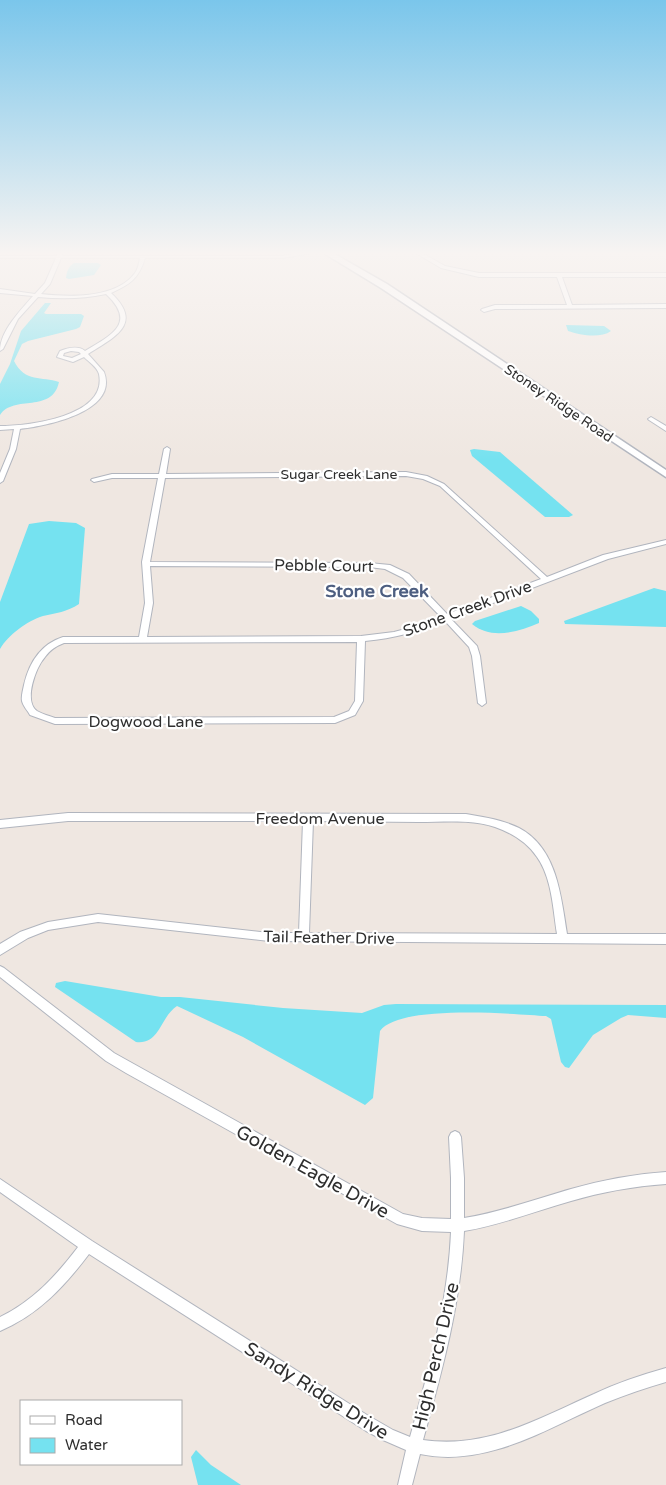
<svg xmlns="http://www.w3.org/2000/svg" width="666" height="1485" viewBox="0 0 666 1485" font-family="'Varela Round',sans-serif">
<rect width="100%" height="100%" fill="#efe7e1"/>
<g fill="#75e2f0">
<path d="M74 263H98L101 265 94 275 69 279 66 278C67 271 68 267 74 263Z"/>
<path d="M45 303H51L44 313 46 314H81L84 316 80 327 76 329 28 341 22 344 14 361C25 383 42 376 59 382 52 414 14 394 0 415V384L10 364 21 331Z"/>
<path d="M566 325 604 326 611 331C600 339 580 335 568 331Z"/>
<polygon points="474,449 500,452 573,515 569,517 545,517 472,456 470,450"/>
<path d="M49 521 76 523 85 528 79 604C67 612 56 613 43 616 27 621 8 635 0 649V602L29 524Z"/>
<polygon points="654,588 666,591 666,627 565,624 564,621"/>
<path d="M521 606 531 611 539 619V623C518 632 491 640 472 624L475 621Z"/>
<path d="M65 981 161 997H180L283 1008 362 1013 384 1005 396 1004 666 1005V1018L628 1015 621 1018 593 1035 569 1068 565 1067 561 1062 551 1019 546 1016C514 1014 399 1004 380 1031L373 1098 365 1105 243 1037 177 1006C160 1017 160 1045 136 1042L55 987 56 983Z"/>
<polygon points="196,1450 211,1465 241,1485 198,1485 191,1457"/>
</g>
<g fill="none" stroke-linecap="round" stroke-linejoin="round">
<defs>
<g id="street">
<path d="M63 252 62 256H283L303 252H317L283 258H145C139 279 129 285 111 293 144 324 115 337 88 354L104 372C119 412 46 426 20 429L16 449 3 481 0 483V473L10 449 14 429 0 430V426C27 426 108 417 99 374 97 367 89 362 84 357L73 362 57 357 60 351C68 348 78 345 85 351 112 335 137 323 106 294 83 299 61 299 38 297L18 319 3 349 0 351C0 331 20 311 33 296L0 293V289L35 294 45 283 56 258H0V256H57L59 252ZM61 258H140C139 263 138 269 135 273 116 299 69 297 41 294L50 284ZM71 351 79 352 81 354 72 358 63 356 64 353Z"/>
<polygon points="414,252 420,252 445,266 479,273 666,273 666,277 562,277 572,305 666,304 666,308 495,309 484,312 481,310 482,309 495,305 567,305 557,277 479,277 441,268"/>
<polygon points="651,417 666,426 666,431 649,420 648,419"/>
<path d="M167 447 170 449 166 474 406 472 427 476 444 484 547 577 603 555 666 540V544L608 559 451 619 477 646 480 656 486 703 482 706 478 703 472 656 469 647 445 621C417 632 395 638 365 641L363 701 355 715 335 723 55 724 30 715C28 711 23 706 22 701 21 697 23 690 24 685 29 663 41 644 63 637H139L145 603 142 562 158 478H112L94 482 91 480 92 479 112 474H159L164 449ZM406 476 423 479 440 486 541 579 447 614 409 574 390 565 369 563 150 562 165 478ZM150 566 369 567 385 569 403 578 441 617 413 627 394 632 361 636 147 637 153 603ZM357 642 355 701 349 711 334 717 55 718C50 716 42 714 37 711 23 701 36 667 45 657 50 650 56 646 64 643Z"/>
<path d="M68 813 466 814C484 817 503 820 519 828 557 848 561 896 567 934H666V944L269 941 98 922 48 930 28 938 0 955V944L20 932 48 922 98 914 269 933H299L303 821H68L0 828V820ZM313 821C348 821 384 822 419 822 444 822 471 819 495 827 512 833 527 842 537 857 552 878 553 909 557 934L309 933Z"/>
<path d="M0 966 4 968 114 1053 403 1214 422 1218 451 1219V1178L449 1137 451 1133 455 1131 459 1133 461 1137 464 1178V1218C501 1212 536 1199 571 1189 603 1180 634 1174 666 1172V1184C634 1186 602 1192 571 1201 535 1211 501 1225 464 1231 461 1303 442 1371 423 1440 488 1449 537 1419 594 1394 617 1383 641 1375 666 1368V1382C645 1388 625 1395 605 1403 546 1429 486 1468 420 1454L412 1485H398L406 1450 383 1440 366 1431 89 1254C64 1287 38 1315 0 1331V1317C33 1301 56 1276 78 1247L0 1192V1179L92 1241 367 1415 393 1430 410 1437C429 1369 448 1303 451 1232L422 1231 397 1224 126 1073 106 1061 0 977Z"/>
</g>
<polygon id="secondary" points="322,252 331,252 387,284 666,470 666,477 381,288"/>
</defs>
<use href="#street" stroke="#b1b5be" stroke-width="2"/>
<use href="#secondary" stroke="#b1b5be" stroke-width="3"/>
<use href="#street" fill="#fff" fill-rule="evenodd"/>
<use href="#secondary" fill="#fff" fill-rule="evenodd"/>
</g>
<linearGradient id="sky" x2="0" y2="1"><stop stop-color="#7ac6eb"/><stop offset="0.55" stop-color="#f8f4f2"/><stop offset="1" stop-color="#f8f4f2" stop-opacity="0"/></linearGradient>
<rect width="666" height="460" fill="url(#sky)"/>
<g text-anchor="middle" stroke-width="4.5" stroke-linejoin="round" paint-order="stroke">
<g font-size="14" fill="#2e2e2e" stroke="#fff">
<text transform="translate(559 403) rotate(34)" y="5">Stoney Ridge Road</text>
<text x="339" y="479">Sugar Creek Lane</text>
</g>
<g font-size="16" fill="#2e2e2e" stroke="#fff">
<text transform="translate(324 565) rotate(1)" y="6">Pebble Court</text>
<text transform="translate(467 608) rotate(-20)" y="6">Stone Creek Drive</text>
<text x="146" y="727">Dogwood Lane</text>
<text x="320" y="824">Freedom Avenue</text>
<text transform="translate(329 937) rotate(1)" y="6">Tail Feather Drive</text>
</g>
<g font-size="18" font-weight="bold" fill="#4d5e80" stroke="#fff">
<text x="377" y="597">Stone Creek</text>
</g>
<g font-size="19" fill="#2e2e2e" stroke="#fff">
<text transform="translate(313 1171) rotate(29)" y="7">Golden Eagle Drive</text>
<text transform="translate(435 1356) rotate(-77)" y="7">High Perch Drive</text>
<text transform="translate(317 1390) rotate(32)" y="7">Sandy Ridge Drive</text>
</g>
</g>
<rect x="20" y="1400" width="162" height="65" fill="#ffffff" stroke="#ababab"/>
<rect x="30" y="1416" width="25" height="8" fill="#ffffff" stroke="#ababab"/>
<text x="65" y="1425" font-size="15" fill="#2e2e2e">Road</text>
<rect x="30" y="1438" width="25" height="15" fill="#75e2f0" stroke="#ababab"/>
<text x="65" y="1450" font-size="15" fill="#2e2e2e">Water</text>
</svg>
